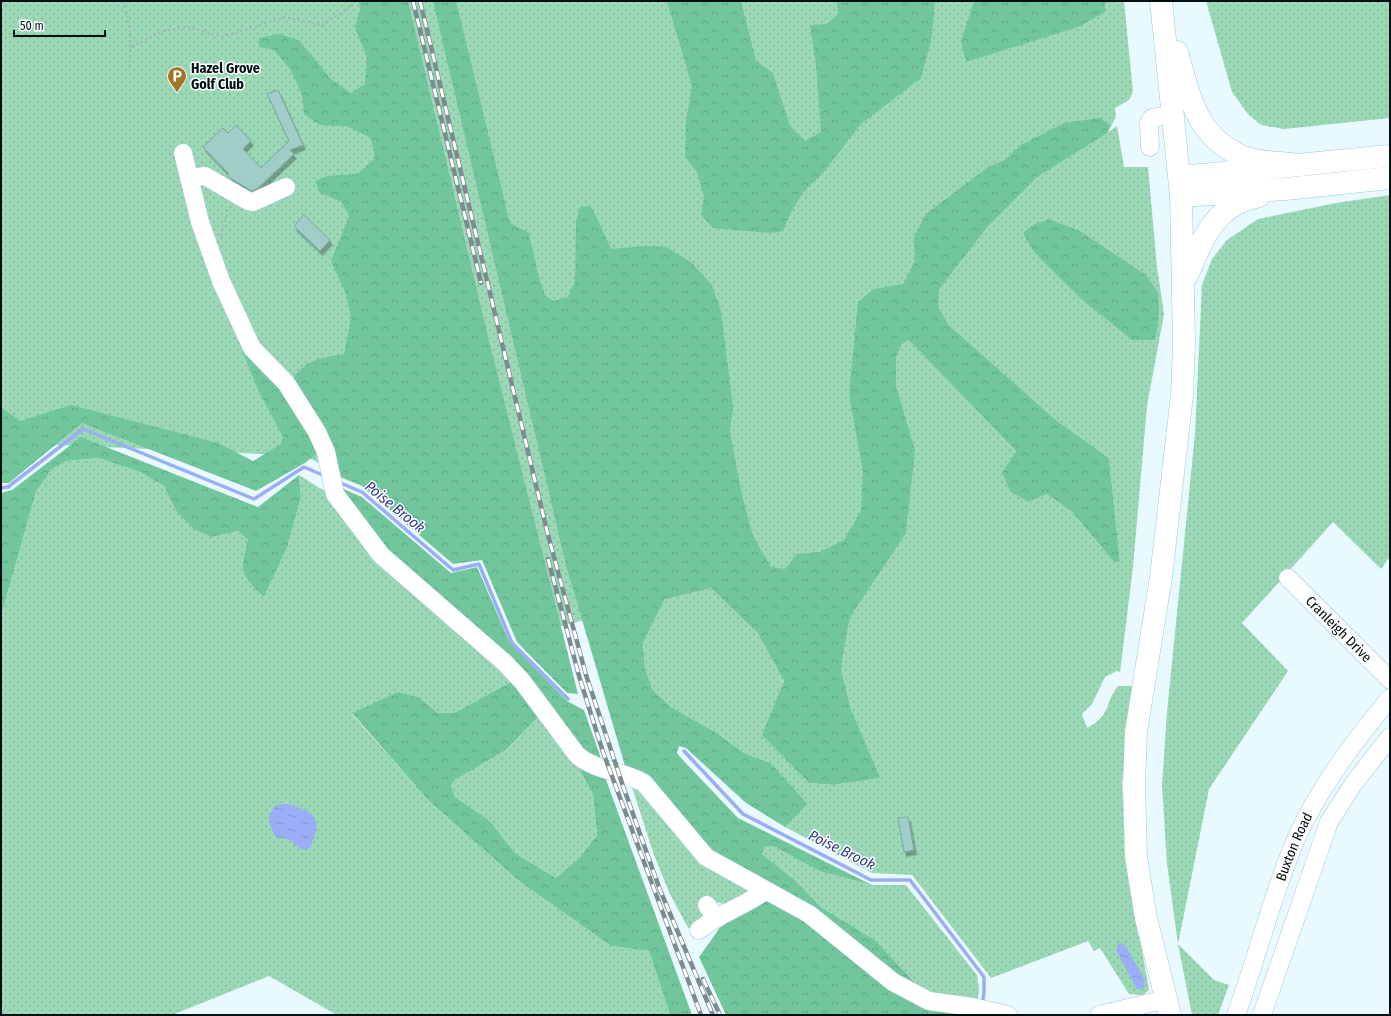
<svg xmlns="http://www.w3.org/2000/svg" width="1391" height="1016" viewBox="0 0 1391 1016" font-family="'Fira Sans Condensed',sans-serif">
<defs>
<pattern id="grass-dots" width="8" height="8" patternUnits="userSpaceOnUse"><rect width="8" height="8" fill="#9bd8b6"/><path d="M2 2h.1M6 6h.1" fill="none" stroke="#84b89b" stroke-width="1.8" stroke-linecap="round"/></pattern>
<pattern id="forest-crowns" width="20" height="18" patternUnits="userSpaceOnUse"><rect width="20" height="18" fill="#71c79b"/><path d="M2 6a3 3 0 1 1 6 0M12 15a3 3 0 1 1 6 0" fill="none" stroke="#60aa84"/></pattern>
<pattern id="water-ripples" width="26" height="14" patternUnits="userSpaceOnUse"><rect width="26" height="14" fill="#9aadf6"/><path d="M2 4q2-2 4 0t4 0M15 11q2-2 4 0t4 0" fill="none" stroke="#8394d2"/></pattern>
<filter id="shadow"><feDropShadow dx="2.5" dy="4.5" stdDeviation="0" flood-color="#0004"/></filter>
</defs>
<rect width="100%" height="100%" fill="#e8faff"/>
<g fill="url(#grass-dots)" fill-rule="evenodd">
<path d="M1 1H1124L1133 92 1129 100 1115 108 1116 117 1108 132 1117 126 1124 167H1148L1157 267 1164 314 1147 406 1133 567 1120 672 1117 671 1105 677 1092 704 1082 714 1087 728C1112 715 1104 703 1118 686H1134L1122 783 1125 855 1149 990 1143 995 1129 994 1100 948 1094 951 1088 941 991 978 912 875 872 873 785 827 808 804 771 763 744 753 717 733 671 707 653 690 645 668 643 643 665 599 523 636 487 554 370 486 304 456 57 445 1 464ZM938 306 949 325 1056 420 1109 458 1120 561 1115 563 1072 512 1047 494 1028 502 1002 472 1016 451 910 340 902 343ZM850 617 841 668 851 709 879 778 833 785 809 783 763 735 784 681 757 632Z"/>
<polygon points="1206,1 1390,1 1390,118 1284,129 1261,125 1248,114 1232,92"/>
<polygon points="1390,195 1390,556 1381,569 1333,522 1242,623 1288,671 1209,789 1178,944 1214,980 1229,985 1218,1015 1192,1015 1178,944 1167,864 1162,785 1167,712 1195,434 1202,285 1212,259 1227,240 1258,219 1336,203"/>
<polygon points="98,458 140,472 164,486 176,511 212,537 238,531 248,540 242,562 264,597 287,548 301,497 299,475 326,492 514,680 454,713 438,713 420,698 374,703 352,714 428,800 519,881 611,946 649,951 670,1015 337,1015 269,976 172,1015 1,1015 1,616 36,492 51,470 67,461"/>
<polygon points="542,713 575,761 593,795 597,835 579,860 556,878 515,853 489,820 455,797 451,785 455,780 506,750"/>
<polygon points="630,781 754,893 724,904 717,902 708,895 698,902 705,920 697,927 688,928 669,892 654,855"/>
<polygon points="774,845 819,871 872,885 906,885 977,975 979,990 977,1004 924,992 875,940 821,907 796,881 762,854 765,846"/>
</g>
<g fill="url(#forest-crowns)">
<path d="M359 1H408L489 341 578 694 567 693 517 642 482 560 453 564 362 486 340 477 291 382C305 359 320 358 344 354L351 318 346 294 331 261 349 216 342 202 320 193 315 181 327 176 358 174 375 158 371 138 346 126 320 125 304 114 302 94 290 69 274 50 259 47V38L279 34 299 40 331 79 351 93 365 84 367 58 355 27 360 10Z"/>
<polygon points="433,1 456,1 510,223 529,233 538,274 545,295 553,301 568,297 575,281 576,221 580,207 590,206 596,216 611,249 644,246 666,247 691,262 712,285 721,311 733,407 730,432 742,495 753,536 771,567 785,569 797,554 820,552 844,540 861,511 863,471 849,395 858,302 874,289 903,284 915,261 914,237 926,214 988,167 1005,160 1021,145 1064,123 1100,118 1110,125 1107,133 1037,177 989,225 939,289 938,306 949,325 1056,420 1109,458 1120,561 1115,563 1072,512 1047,494 1028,502 1010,491 1002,472 1016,451 909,340 902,344 896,357 896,386 915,450 906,533 850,617 841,668 851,709 880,778 833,785 809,783 762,735 784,681 757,632 711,588 665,599 643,643 645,668 653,690 671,707 717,733 744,753 771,763 808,804 785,827 746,803 686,748 679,746 677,753 681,758 738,818 872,885 819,871 774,846 765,846 762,854 796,881 821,907 875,940 924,992 719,860 639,772 633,768 625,766 566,565"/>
<polygon points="667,1 741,1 756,61 773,73 790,126 805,141 821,132 816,64 810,25 827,24 838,14 837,1 935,1 931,41 921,78 861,124 823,173 804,191 791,212 783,231 771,233 713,228 701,215 704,197 698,174 685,157 686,122 692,86"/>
<polygon points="974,1 1105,1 1105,12 1078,27 966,62 961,41"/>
<polygon points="1049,219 1080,231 1146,275 1158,293 1159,313 1155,340 1132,340 1079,297 1034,252 1023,233 1031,226"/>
<polygon points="243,341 285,388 319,452 305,463 256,491 82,423 9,483 1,483 1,407 20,421 71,405 218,443 253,461 281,444 283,437 259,392 239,343"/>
<path d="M81 437 258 507 299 475 301 497 287 548 264 597C240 574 239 571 248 540L238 531 212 537 194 529 176 511 164 486 140 472 98 458 67 461 51 470 36 492 1 616V493L12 490Z"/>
<polygon points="341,488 362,497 451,573 477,567 510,643 567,701 584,710 603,764 596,762 386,550"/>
<polygon points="514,680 542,713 506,750 455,780 451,785 455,797 489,820 515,853 556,878 579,859 597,835 593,795 575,761 605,777 692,1015 670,1015 649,951 611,946 519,881 428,800 352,713 398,692 420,698 438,713 454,713"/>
<polygon points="764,898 805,918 906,998 937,1011 962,1011 958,1015 726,1015 699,957 724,922"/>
</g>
<g fill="url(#water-ripples)">
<path d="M287 804C317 812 323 819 310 848 298 852 298 846 290 840 286 838 281 838 276 837 269 823 265 818 276 805Z"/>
<polygon points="1119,942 1125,945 1145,980 1144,988 1137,989 1116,950"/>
</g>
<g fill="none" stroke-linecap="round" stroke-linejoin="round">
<g stroke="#9aadf6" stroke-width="3.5">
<polyline points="338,482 362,492 453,570 479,564 512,643 568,699"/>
<polyline points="1,488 8,487 83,429 254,499 304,467 325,476"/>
<polyline points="684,751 743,814 871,880 910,880 984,977 984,993 982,1004"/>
</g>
</g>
<g fill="#a0cdc8" stroke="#7ba8a3" filter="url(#shadow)">
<polygon points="278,90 303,145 290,150 294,154 258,188 252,191 227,176 229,174 203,147 223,128 228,133 236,125 251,141 243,149 261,168 289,141 267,94"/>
<polygon points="304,215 330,240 320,251 294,226"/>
<polygon points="908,817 914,850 904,852 898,818"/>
</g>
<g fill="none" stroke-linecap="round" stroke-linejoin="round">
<defs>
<g id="minor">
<polyline points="1150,147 1149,123 1152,118 1173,114"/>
<path d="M183 153 200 222 221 281 252 348 286 383 317 432 326 452 335 494 381 555 505 663 522 681 577 755C597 772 622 770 644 783L706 857 809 914 893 982 929 1001 973 1007 1008 1015"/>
<polyline points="189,178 205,176 248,201 253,202 286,187"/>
<path id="s1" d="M1288 578 1390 680"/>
<polyline points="707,905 716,919"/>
<path d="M699 930C719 914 744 906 765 891"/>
<polyline points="1099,1015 1166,999"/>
<path id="s2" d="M1236 1015C1257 958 1272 895 1296 839 1319 787 1354 742 1390 698"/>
<polyline points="1262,1015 1329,822 1354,783 1390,737"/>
</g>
<g id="highway">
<polyline points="1161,1 1181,196 1184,344 1182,395 1161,577 1136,732 1134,785 1136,857 1146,918 1170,1015"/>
<path d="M1177 52C1190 98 1196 138 1246 158 1259 163 1277 162 1291 164"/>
<path d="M1180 177C1250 171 1320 162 1390 156"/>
<polyline points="1181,196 1285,189 1390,178"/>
<path d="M1187 276C1198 250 1210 216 1238 203 1244 200 1252 198 1259 196"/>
</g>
</defs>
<use href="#minor" stroke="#9dc8d4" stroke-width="19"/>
<use href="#highway" stroke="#9dc8d4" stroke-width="23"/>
<g stroke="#a1b1b6" stroke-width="2" stroke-dasharray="2 3" stroke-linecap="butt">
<path d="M123 1C130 24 132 43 129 67"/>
<polyline points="132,47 163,31 188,27 222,37 285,17 322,25 353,5 353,1"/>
<polyline points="221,236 228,210 231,207"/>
</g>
<use href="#minor" stroke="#fff" stroke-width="18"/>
<use href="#highway" stroke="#fff" stroke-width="22"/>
<defs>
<g id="rail">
<polyline points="413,1 481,283"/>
<polyline points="420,1 547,531 586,675 623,786 660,890 713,1015"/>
<polyline points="548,559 579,676 603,752 701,1015"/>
<polyline points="703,979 720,1015"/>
</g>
</defs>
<use href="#rail" stroke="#7c8b90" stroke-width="4.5"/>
<use href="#rail" stroke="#fff" stroke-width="3" stroke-dasharray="9" stroke-linecap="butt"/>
</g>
<defs>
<symbol id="parking-pin" viewBox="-11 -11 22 30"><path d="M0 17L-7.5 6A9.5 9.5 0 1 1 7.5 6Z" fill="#a37427" stroke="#fff"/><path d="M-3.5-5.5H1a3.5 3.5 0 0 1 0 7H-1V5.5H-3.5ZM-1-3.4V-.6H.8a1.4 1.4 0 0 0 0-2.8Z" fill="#fff"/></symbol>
</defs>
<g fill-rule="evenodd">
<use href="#parking-pin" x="166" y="65" width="22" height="30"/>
</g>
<g text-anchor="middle" stroke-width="3" stroke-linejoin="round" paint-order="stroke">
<g font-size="14" font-weight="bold" fill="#010e12" stroke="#fff" text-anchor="start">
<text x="191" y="73">Hazel Grove<tspan x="191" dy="16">Golf Club</tspan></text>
</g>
<g font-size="14" fill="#010e12" stroke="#fff">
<text dy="5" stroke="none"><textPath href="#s1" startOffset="72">Cranleigh Drive</textPath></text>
<text dy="5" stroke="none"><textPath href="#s2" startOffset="178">Buxton Road</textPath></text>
</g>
<g font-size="15" font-style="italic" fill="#303c8f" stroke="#fff">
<text transform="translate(395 507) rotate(39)" y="5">Poise Brook</text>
<text transform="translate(842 850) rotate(26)" y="5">Poise Brook</text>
</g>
</g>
<rect width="1391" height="1016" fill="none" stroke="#010e12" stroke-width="4"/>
<path d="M14 30v6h91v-6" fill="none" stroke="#010e12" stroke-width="2"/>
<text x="20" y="30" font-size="12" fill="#010e12" stroke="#ffffff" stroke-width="3" paint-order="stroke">50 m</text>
</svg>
